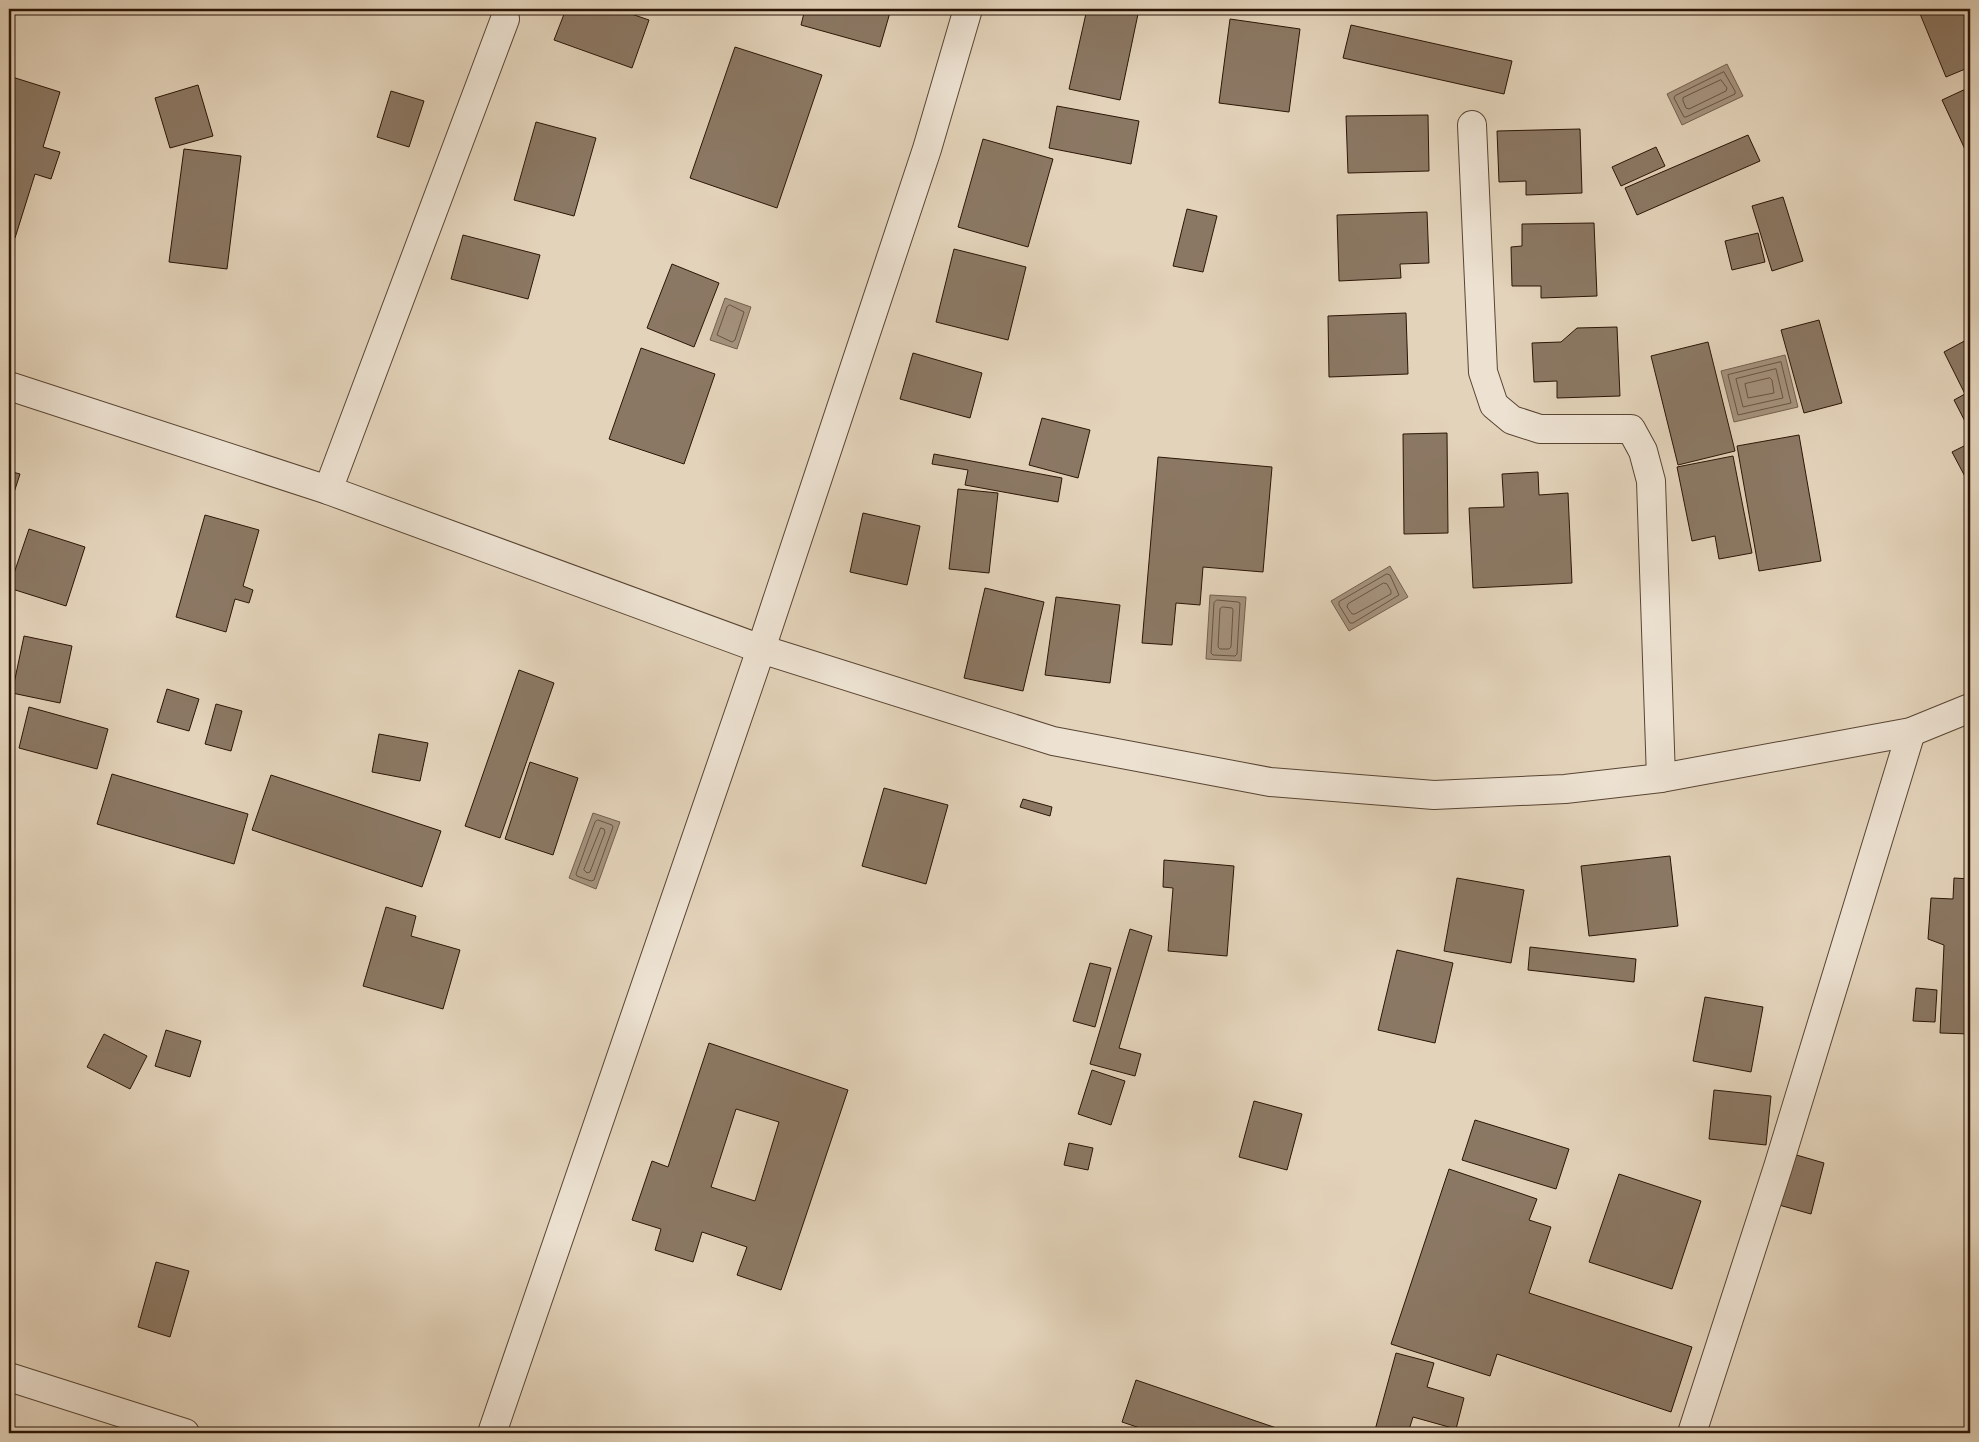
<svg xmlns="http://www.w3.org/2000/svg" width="1979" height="1442" viewBox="0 0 1979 1442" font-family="'IM FELL Double Pica',serif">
<rect width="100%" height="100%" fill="#e3d3ba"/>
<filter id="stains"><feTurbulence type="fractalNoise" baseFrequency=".004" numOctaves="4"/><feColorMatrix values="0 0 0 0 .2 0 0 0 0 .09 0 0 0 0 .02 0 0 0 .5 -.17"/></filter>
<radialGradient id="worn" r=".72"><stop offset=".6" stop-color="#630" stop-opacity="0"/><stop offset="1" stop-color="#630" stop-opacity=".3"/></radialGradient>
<g fill="#a4927d" stroke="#74604d">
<polygon points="1727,64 1743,96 1682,125 1667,94"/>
<polygon points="725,298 751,307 737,349 710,340"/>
<polygon points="1785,355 1798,407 1734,422 1721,371"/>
<polygon points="1390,566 1408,597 1349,631 1331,601"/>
<polygon points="1210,595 1246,597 1241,661 1206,659"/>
<polygon points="593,813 620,822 596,889 569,878"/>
</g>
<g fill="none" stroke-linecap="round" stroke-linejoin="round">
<g stroke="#685442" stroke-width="1">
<polygon points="1724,72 1735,91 1735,94 1686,117 1684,117 1674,98 1675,96"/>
<polygon points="1721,80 1727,88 1726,91 1689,109 1686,108 1683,101 1683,98"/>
<polygon points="730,305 744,312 735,340 732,342 717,335 727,307"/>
<polygon points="1781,362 1791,403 1738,415 1728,375"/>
<polygon points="1776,369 1783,398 1743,407 1736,379"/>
<polygon points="1770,378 1772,380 1774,393 1748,398 1745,384"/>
<polygon points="1387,574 1390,575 1399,595 1353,623 1350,623 1339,605 1339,602"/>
<polygon points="1384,583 1387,584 1391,591 1391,594 1355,614 1352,614 1347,607 1348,604"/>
<polygon points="1217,600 1238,602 1240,603 1237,654 1235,656 1213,655 1211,653 1214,603"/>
<polygon points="1223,607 1232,608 1233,610 1231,647 1229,649 1220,649 1218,647 1220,609"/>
<polygon points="598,820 612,825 613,827 594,880 591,881 577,876 576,874 595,822"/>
<polygon points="601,828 604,829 605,832 590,872 587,873 584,870"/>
</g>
</g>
<g fill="#8b7864" stroke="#2b1506" fill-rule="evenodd">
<polygon points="566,9 617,9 649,20 632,68 554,40"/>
<polygon points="805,9 891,9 880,47 801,25"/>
<polygon points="1087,9 1114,9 1138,14 1120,100 1069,89"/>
<polygon points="1918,9 1970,9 1970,67 1946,77"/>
<polygon points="1230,19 1300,29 1289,112 1219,103"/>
<polygon points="1351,25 1512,61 1504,94 1343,58"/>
<polygon points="735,47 822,75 777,208 690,178"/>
<polygon points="9,76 60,92 43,147 60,152 51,179 35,174 15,238 9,237"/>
<polygon points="198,85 213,136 170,148 155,98"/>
<polygon points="1970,87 1970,160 1942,100"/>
<polygon points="391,91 424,101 409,147 377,137"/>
<polygon points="1057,106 1139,121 1131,164 1049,148"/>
<polygon points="1428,115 1429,171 1348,173 1346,116"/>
<polygon points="536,122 596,138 574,216 514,200"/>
<polygon points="1580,129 1582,193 1526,195 1526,181 1499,182 1497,131"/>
<polygon points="1748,135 1760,161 1637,215 1625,188"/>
<polygon points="983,139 1053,159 1028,247 958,227"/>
<polygon points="1656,147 1665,166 1621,186 1612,167"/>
<polygon points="184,149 241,156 227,269 169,262"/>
<polygon points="1783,197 1803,261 1772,271 1752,206"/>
<polygon points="1187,209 1217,216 1203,272 1173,266"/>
<polygon points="1427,212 1429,263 1400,264 1401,278 1339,281 1337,215"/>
<polygon points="1594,223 1597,296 1541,298 1541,286 1512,286 1511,247 1522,246 1522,224"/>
<polygon points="1758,233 1765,262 1732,270 1725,241"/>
<polygon points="463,235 540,255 528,299 451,279"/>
<polygon points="954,249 1026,267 1008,340 936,322"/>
<polygon points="672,264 719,283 694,347 647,328"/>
<polygon points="1406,313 1408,374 1329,377 1328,316"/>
<polygon points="1819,320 1842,403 1804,413 1781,330"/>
<polygon points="1617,327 1620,396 1557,398 1557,381 1534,382 1532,343 1561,342 1577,328"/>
<polygon points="1970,338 1970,431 1954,400 1965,394 1944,352"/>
<polygon points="1708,342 1735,451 1678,465 1651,356"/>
<polygon points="641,348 715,374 684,464 609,439"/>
<polygon points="913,353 982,373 970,418 900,399"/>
<polygon points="1042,418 1090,430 1078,478 1029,465"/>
<polygon points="1447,433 1448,533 1404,534 1403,434"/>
<polygon points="1799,435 1821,561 1759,571 1737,446"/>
<polygon points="1970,443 1970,486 1952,452"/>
<polygon points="934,454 1062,478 1058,502 965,485 968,470 932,464"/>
<polygon points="1733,456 1752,553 1719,559 1715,536 1692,541 1677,467"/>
<polygon points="1158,457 1272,467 1263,572 1203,567 1200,605 1176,603 1172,645 1142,643"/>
<polygon points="9,471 20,474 9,508"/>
<polygon points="1538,472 1539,495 1568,493 1572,583 1473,588 1469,508 1504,507 1502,474"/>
<polygon points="958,489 998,493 989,573 949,569"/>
<polygon points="863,513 920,526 907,585 850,572"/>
<polygon points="205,515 259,530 243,586 253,590 249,603 235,599 226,632 176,617"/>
<polygon points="29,529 85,547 66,606 9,588"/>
<polygon points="985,588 1044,602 1023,691 964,678"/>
<polygon points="1056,597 1120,605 1110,683 1045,675"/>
<polygon points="24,636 72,646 60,703 12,693"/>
<polygon points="519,670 554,683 500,838 465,826"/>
<polygon points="167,689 199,699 189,731 157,722"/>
<polygon points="216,704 242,711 231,751 205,744"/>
<polygon points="29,707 108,729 97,769 19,748"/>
<polygon points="379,734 428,743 420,781 372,772"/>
<polygon points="530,762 578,778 553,855 505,839"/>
<polygon points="112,774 248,814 234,864 97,824"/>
<polygon points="271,775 441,831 422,887 252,830"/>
<polygon points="884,788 948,805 926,884 862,866"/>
<polygon points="1023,799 1052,807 1050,816 1020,807"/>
<polygon points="1670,856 1678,926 1589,936 1581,866"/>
<polygon points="1164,860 1234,866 1227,956 1168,951 1173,888 1163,887"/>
<polygon points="1457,878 1524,890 1511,963 1444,951"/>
<polygon points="1954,878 1970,879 1970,1034 1940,1033 1944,945 1928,939 1931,898 1953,899"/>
<polygon points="386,907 416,916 411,936 460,950 443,1009 363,986"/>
<polygon points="1130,929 1152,936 1119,1048 1141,1054 1135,1076 1090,1064"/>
<polygon points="1530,947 1636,959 1634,982 1528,970"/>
<polygon points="1397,950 1453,963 1435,1043 1378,1030"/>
<polygon points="1090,963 1111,968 1095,1027 1073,1021"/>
<polygon points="1916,988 1937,990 1935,1022 1913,1021"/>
<polygon points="1705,997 1763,1007 1751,1072 1693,1061"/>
<polygon points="166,1030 201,1041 190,1077 155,1066"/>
<polygon points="104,1034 147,1056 130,1089 87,1067"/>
<path d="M709 1043 848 1090 781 1290 737 1275 747 1247 702 1232 693 1262 655 1250 661 1229 632 1220 652 1161 668 1167ZM736 1109 779 1122 755 1201 711 1187Z"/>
<polygon points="1092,1070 1125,1081 1111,1125 1078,1114"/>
<polygon points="1714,1090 1771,1096 1766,1145 1709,1139"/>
<polygon points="1254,1101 1302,1114 1287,1170 1239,1157"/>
<polygon points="1475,1120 1569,1149 1556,1189 1462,1160"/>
<polygon points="1069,1143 1093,1148 1088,1170 1064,1165"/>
<polygon points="1793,1154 1824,1163 1811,1214 1779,1205"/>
<polygon points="1449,1169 1537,1199 1529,1220 1551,1227 1529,1293 1692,1347 1671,1412 1497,1354 1490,1376 1391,1344"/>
<polygon points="1619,1174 1701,1201 1672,1289 1589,1262"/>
<polygon points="156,1262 189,1271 170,1337 138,1327"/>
<polygon points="1396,1353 1434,1363 1427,1387 1464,1398 1456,1429 1413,1417 1408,1433 1387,1433 1375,1430"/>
<polygon points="1136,1380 1291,1433 1155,1433 1122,1422"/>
</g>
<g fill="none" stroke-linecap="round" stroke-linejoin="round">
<defs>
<g id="minor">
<polyline points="1472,125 1483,372 1494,405 1512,420 1540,429 1631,429 1643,451 1651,481 1661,778"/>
<polyline points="9,386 328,490 761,649 1053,741 1270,782 1434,795 1565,789 1661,778 1911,732 1970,708"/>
<polyline points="328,490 505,19"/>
<polyline points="9,1377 185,1433"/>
<polyline points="492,1433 761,649 927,149 968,9"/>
<polyline points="1692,1433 1778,1167 1911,732"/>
</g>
</defs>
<use href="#minor" stroke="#594433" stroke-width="30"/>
<use href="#minor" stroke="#ede2d2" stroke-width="28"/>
</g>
<rect width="1979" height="1442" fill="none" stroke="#e3d3ba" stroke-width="30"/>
<rect x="10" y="10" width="1959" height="1422" fill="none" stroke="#2b1506" stroke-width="2.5"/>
<rect x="15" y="15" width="1949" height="1412" fill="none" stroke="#2b1506"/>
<rect width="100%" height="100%" filter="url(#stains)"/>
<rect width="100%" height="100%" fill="url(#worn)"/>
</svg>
